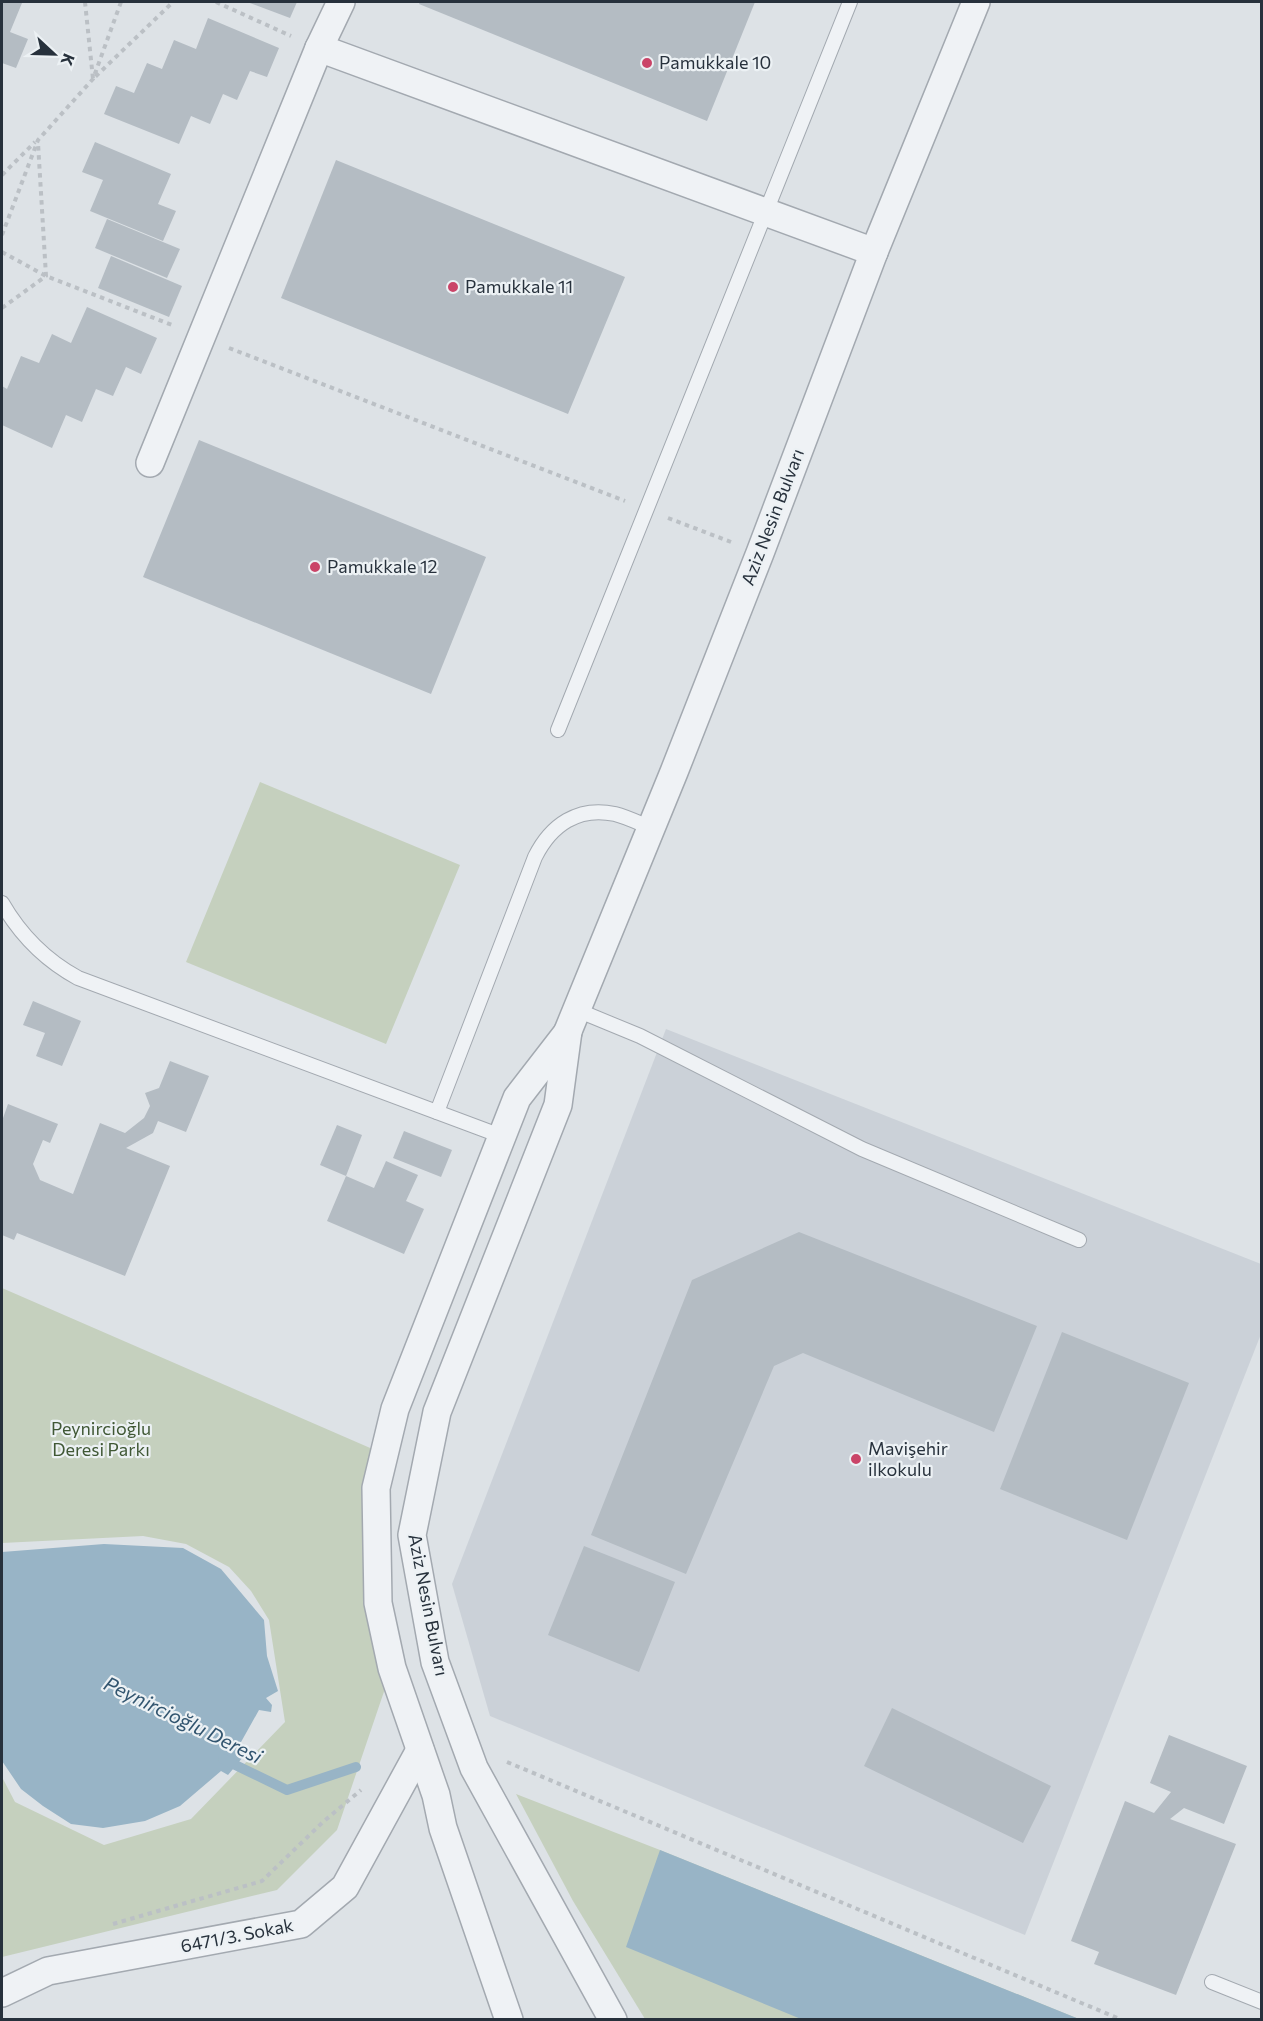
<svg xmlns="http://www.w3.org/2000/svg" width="1263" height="2021" viewBox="0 0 1263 2021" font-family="Commissioner,sans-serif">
<rect width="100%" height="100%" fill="#dde2e6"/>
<polygon fill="#cbd1d8" points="666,1029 1261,1264 1261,1334 1025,1935 490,1716 452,1584"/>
<g fill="#c5d0be">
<polygon points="260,782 460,865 386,1044 186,962"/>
<polygon points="2,1288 384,1454 392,1668 337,1830 277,1890 2,1957 2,1777 15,1802 104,1845 191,1819 285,1722 269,1620 251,1591 229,1567 186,1544 143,1536 2,1543"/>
<polygon points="516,1794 660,1850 1079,2019 645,2019 573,1901"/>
</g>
<g fill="#98b4c6">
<polygon points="104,1544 183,1548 221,1569 264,1620 267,1656 278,1691 266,1698 272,1705 271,1712 259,1710 236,1751 243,1757 228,1775 221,1771 180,1806 145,1821 103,1828 71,1824 43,1806 21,1789 2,1761 2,1552"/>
<polygon points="660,1850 1079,2019 801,2019 626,1947"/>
</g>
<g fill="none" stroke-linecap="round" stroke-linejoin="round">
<polyline stroke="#98b4c6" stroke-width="10" points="223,1759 287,1790 356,1767"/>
</g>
<g fill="#b4bcc3">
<polygon points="2,2 22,3 10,32 28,39 16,68 2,63"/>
<polygon points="247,2 297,2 290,18"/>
<polygon points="420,2 755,2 707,121 419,4"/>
<polygon points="208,18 279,48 267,77 250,71 237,100 223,94 210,124 191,116 179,144 104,114 116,86 134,93 147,63 162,69 174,40 196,49"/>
<polygon points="95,142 171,174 158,204 176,211 163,241 90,211 103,180 82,172"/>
<polygon points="336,160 625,277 568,414 281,298"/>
<polygon points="107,219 180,249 167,278 95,248"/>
<polygon points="111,256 182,286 169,317 98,288"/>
<polygon points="87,307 157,338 141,374 126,367 113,396 96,389 82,422 66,415 52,448 2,425 2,386 7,389 21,356 39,363 52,334 71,343"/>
<polygon points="199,440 486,557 431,694 143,577"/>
<polygon points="33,1001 81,1021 62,1066 36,1056 45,1033 23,1025"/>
<polygon points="170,1061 209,1076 186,1132 158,1121 153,1133 126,1148 170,1166 125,1276 17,1233 14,1240 2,1235 2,1121 8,1104 58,1124 50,1143 43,1140 33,1164 40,1180 73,1194 100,1123 125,1133 144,1118 150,1106 145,1093 159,1088"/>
<polygon points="337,1125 362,1135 346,1176 320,1165"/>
<polygon points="404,1131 452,1150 441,1177 393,1158"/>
<polygon points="386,1161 418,1175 406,1201 424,1209 404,1254 327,1221 346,1176 374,1188"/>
<polygon points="799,1232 1037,1326 994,1432 803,1353 774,1366 686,1574 591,1535 692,1280"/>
<polygon points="1062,1332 1189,1383 1127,1540 1000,1489"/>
<polygon points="584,1546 675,1582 639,1672 548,1635"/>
<polygon points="892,1708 1051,1786 1023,1843 864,1766"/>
<polygon points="1169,1735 1247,1766 1224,1824 1184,1808 1170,1819 1236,1844 1176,1995 1094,1964 1099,1952 1071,1941 1125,1801 1154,1813 1171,1792 1150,1783"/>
</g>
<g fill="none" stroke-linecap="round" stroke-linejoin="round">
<defs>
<g id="service">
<polyline points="558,730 850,2"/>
<path d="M2 903C21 936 45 960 78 978L501 1136"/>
<polyline points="577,1010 640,1036 862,1149 1079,1240"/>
<path d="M437 1112 535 857C551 825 578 806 615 814 627 817 639 823 651 828"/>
<polyline points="1212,1982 1262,2002"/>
</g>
<g id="minor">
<polyline points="319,48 874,252"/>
<polyline points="150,463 319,48 341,2"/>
<polyline points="2,1993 48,1971 301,1924 345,1887 420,1750"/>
<polyline points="509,2020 443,1828 436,1795 392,1668 378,1603 376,1488 395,1409 517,1098 568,1032"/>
<polyline points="613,2020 474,1768 435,1662 412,1535 437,1412 558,1105 568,1031 674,772 760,553 874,252 976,2"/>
</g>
</defs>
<use href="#service" stroke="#a3a9b0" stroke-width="16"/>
<use href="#minor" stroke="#a3a9b0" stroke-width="30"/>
<g stroke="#bbc0c5" stroke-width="4" stroke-dasharray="4.5 4.5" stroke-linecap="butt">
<polyline points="85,2 93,79 173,2"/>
<polyline points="216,2 291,36"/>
<polyline points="2,175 35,142"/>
<polyline points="2,235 38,140 93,79 121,2"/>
<polyline points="2,252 46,276 172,325"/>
<polyline points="2,308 46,276 38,143"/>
<polyline points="229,348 625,501"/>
<polyline points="668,518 731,542"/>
<polyline points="507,1762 1122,2020"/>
<polyline points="113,1924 262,1881 323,1822 361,1790"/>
</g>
<use href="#service" stroke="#eff2f5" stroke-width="14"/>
<use href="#minor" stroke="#eff2f5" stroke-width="27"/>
</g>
<g fill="#ca4468" stroke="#ecf1f4" stroke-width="2">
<circle cx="647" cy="63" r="6"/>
<circle cx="453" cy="287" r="6"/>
<circle cx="315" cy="567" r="6"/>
<circle cx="856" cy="1459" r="6"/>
</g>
<g text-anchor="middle" stroke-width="4.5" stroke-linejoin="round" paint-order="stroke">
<g font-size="18" fill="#27313c" stroke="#ecf1f4" text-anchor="start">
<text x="659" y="69">Pamukkale 10</text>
<text x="465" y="293">Pamukkale 11</text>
<text x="327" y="573">Pamukkale 12</text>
<text x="868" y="1455">Mavişehir<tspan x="868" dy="21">ilkokulu</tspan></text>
</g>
<g font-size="18" fill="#27313c" stroke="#ecf1f4">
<text transform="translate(773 517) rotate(-69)" y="6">Aziz Nesin Bulvarı</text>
<text transform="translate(428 1605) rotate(79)" y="6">Aziz Nesin Bulvarı</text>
<text transform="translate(237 1936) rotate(-11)" y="6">6471/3. Sokak</text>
</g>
<g font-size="18" fill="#405835" stroke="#ecf1f4">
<text x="101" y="1435">Peynircioğlu<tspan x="101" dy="21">Deresi Parkı</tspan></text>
</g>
<g font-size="20" font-style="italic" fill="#32556f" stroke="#ecf1f4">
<text transform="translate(183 1720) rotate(26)" y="7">Peynircioğlu Deresi</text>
</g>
</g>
<rect width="1263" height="2021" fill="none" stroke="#27313c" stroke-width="6"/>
<g transform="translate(54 54) rotate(112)" stroke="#ecf1f4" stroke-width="4.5" paint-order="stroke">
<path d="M0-4.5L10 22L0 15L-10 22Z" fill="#27313c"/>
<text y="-9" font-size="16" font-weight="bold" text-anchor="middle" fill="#27313c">K</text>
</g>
</svg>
